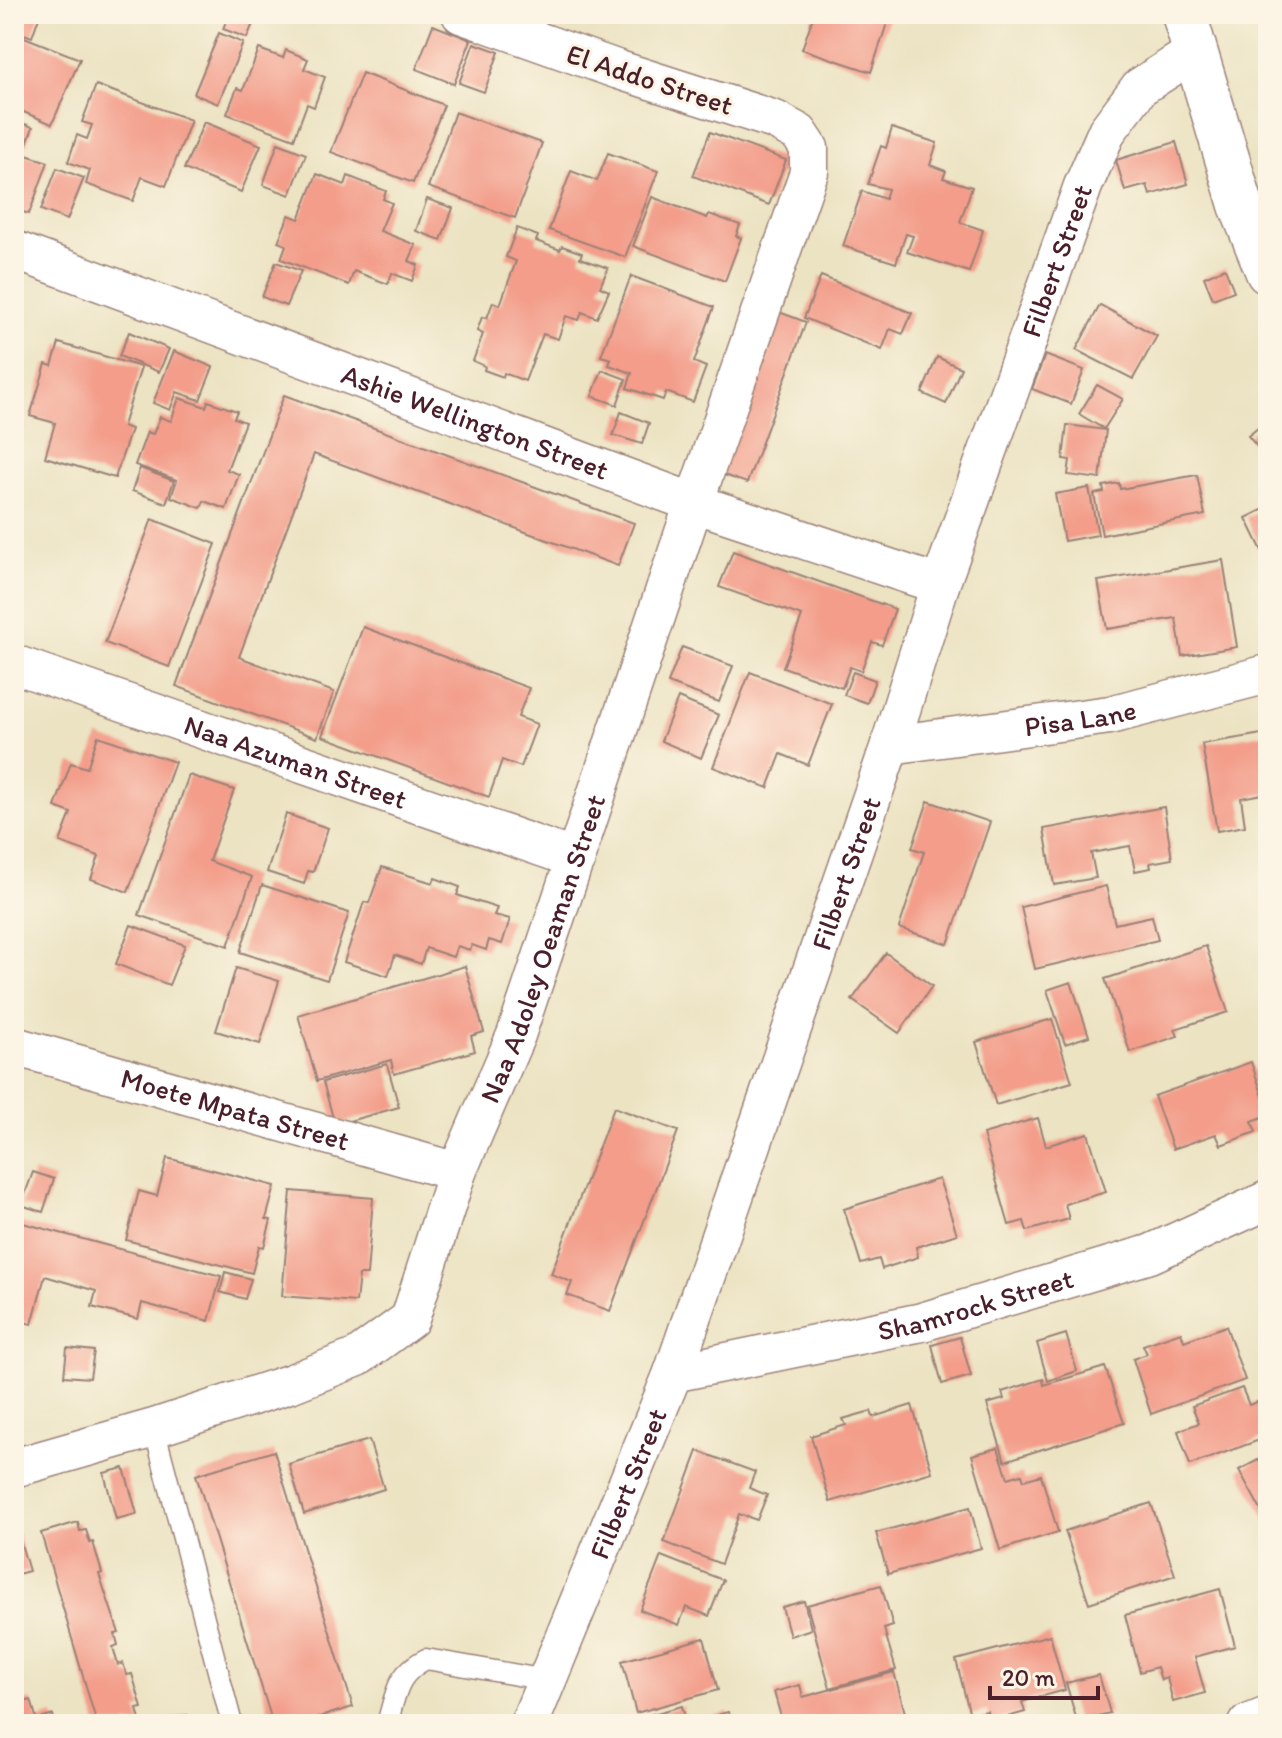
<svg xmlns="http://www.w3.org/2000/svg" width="1282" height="1738" viewBox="0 0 1282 1738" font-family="Itim,sans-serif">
<rect width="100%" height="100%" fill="#fcf5e5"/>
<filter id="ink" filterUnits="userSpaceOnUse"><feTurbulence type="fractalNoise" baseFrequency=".0125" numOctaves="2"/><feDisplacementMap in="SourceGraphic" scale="16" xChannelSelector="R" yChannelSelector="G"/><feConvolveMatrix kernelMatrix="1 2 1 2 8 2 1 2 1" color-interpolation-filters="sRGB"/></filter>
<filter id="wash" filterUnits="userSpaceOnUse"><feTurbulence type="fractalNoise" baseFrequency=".006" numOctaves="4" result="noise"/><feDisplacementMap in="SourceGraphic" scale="32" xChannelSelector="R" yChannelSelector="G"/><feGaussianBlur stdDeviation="1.8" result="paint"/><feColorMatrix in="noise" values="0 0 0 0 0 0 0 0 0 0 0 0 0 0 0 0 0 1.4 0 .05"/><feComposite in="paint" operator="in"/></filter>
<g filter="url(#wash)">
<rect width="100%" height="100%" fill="#ece3c3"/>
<g id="blocks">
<g fill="#f39d8a">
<polygon points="14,14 40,14 32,37 24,34 22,40 14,38"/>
<polygon points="229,14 257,14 247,38 223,29"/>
<polygon points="814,14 890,14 871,72 802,49"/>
<polygon points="433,25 471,40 454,84 416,69"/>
<polygon points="219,33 243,43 218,104 194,94"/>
<polygon points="24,37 80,59 52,124 14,108 14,61"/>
<polygon points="474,43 499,52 484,92 459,83"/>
<polygon points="259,49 283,58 286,50 308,59 304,69 325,77 314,107 307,104 294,139 227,114 237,88 243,90"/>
<polygon points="362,73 444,105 413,183 331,152"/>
<polygon points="96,85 191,120 166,186 142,177 133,201 86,184 90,170 68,162 77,135 87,139 92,125 82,122"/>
<polygon points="455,112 542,143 515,218 428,187"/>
<polygon points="14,120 33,127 23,154 48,162 29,214 14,209"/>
<polygon points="204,122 261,145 241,192 184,169"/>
<polygon points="892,128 937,143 930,165 946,171 943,178 972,187 960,222 983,230 969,272 907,252 913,236 906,234 896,263 843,246 862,191 885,199 888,189 868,184 881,146 886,148"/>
<polygon points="710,132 786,160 769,205 693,176"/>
<polygon points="1176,142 1188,184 1150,195 1147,185 1125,191 1116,160"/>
<polygon points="278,143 306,154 290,195 263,185"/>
<polygon points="608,153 658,171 625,257 549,230 571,171 597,181"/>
<polygon points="57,168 84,178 67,220 41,210"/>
<polygon points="317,174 345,185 348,176 386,191 383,199 392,203 380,231 416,245 409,261 418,265 412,281 392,273 388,284 354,271 349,285 281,259 286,245 278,242 289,215 299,219"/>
<polygon points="652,197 707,218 709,214 740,225 736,236 741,238 725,281 633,246"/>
<polygon points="427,199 453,208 441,240 416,231"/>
<polygon points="517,228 538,236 536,241 560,250 562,246 582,253 580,258 608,268 600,287 609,291 597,318 582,312 579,320 566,316 558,339 543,334 525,381 504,373 503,377 484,370 485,366 473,361 483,334 477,331 482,317 487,318 493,302 500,305 516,261 506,257"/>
<polygon points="276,262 301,271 286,306 262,297"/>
<polygon points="1225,268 1234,291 1213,299 1204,277"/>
<polygon points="631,276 714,307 694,362 706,367 693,402 666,392 663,400 627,388 632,373 609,365 611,359 601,356"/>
<polygon points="821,276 912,313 903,334 890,329 882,350 804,318"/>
<polygon points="1100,305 1157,336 1133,379 1076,350"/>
<polygon points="771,309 806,322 747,483 712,471"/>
<polygon points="129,332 169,349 159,372 119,356"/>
<polygon points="59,343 141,367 123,426 131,429 115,478 45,457 55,423 30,416 46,364 52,366"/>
<polygon points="174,351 213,367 200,400 177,392 170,410 153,403"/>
<polygon points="1045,355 1084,370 1071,404 1032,389"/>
<polygon points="937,357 961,368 946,404 922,393"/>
<polygon points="602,370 626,379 617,405 592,396"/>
<polygon points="1097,385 1123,399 1104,429 1079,414"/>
<polygon points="284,395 634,523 618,566 314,454 239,657 334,692 317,738 176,686"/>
<polygon points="179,398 206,407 208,401 237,411 234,418 245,422 227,470 239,474 226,509 204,501 201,508 171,497 177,480 135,465 147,432 153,434 160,417 171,421"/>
<polygon points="621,412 649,423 642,444 613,435"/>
<polygon points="1268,420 1268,460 1248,436"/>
<polygon points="1067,425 1106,430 1100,479 1068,475 1070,460 1063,459"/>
<polygon points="140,468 174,481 166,503 132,491"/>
<polygon points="1197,475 1205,515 1102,535 1094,494 1104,492 1103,486 1119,483 1120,489"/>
<polygon points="1089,488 1098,535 1064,541 1055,494"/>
<polygon points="1268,507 1268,563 1246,518"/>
<polygon points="152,519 216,544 169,667 105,643"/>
<polygon points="733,551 895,609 882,645 872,642 861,671 850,667 842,688 783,667 802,616 719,587"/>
<polygon points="1223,560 1237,647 1182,656 1176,618 1107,629 1098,581"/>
<polygon points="363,627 529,688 518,717 537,724 521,767 502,760 489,797 322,736"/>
<polygon points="682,647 733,666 719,702 668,683"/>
<polygon points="750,672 832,704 808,765 781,754 768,788 713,767"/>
<polygon points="853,672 875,680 867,703 844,695"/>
<polygon points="678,698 719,715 701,758 661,741"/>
<polygon points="1268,733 1268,793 1241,798 1245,826 1217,831 1202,744"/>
<polygon points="98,736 175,762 128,892 91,879 99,856 60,842 71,813 55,807 71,763 87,768"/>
<polygon points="189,775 234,790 209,861 252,877 228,946 139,915"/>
<polygon points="928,801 990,822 948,944 899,928 924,852 912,848"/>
<polygon points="1164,807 1172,859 1150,863 1151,868 1135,871 1130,846 1091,853 1096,878 1054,885 1044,829"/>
<polygon points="286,814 328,828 313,872 308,871 304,884 267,872"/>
<polygon points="382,867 433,883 435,878 460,887 457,895 497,908 494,915 510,919 502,944 489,940 486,950 472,945 470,950 457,946 453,957 426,948 421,964 395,955 388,976 344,962 364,902 369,903"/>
<polygon points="262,885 349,913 327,980 240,952"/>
<polygon points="1106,886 1115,924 1152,916 1158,940 1035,969 1021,907"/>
<polygon points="131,925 185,945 169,985 116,964"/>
<polygon points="1206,946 1228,1012 1175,1029 1178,1036 1130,1052 1105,979"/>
<polygon points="886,953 932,986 899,1033 852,1000"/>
<polygon points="465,966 484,1032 471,1036 475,1051 394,1074 391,1060 317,1081 298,1015"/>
<polygon points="236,968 279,981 260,1044 216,1031"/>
<polygon points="1071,982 1089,1036 1065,1044 1047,990"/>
<polygon points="1052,1019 1072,1082 996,1105 976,1042"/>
<polygon points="1251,1062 1268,1111 1268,1115 1252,1121 1256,1132 1221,1145 1216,1134 1173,1149 1154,1096"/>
<polygon points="387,1064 399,1107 335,1125 323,1082"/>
<polygon points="614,1107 678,1131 610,1311 567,1295 572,1282 551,1274"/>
<polygon points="1038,1118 1046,1146 1088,1133 1106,1192 1065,1204 1069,1219 1027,1231 1024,1221 1009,1225 983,1134"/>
<polygon points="167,1158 275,1186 266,1219 271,1220 264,1247 259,1246 252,1273 126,1240 139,1191 157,1196"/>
<polygon points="33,1172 54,1179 43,1212 21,1205"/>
<polygon points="939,1179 957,1234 916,1247 918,1257 882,1269 879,1259 861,1264 844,1209"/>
<polygon points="291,1191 373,1198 367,1275 359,1275 356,1302 282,1296"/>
<polygon points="19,1222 221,1276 209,1321 142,1303 138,1319 92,1307 96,1291 45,1276 32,1324 14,1320 14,1239"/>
<polygon points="225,1272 251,1279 245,1299 220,1292"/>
<polygon points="1226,1326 1245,1380 1151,1414 1133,1359 1147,1354 1143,1345 1181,1332 1184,1341"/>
<polygon points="1066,1334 1077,1371 1048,1381 1037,1343"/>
<polygon points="960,1337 971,1376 942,1384 932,1345"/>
<polygon points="67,1348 94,1351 90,1378 64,1376"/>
<polygon points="1105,1367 1124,1423 1005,1461 987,1404 1004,1399 1002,1392 1043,1379 1044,1385"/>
<polygon points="1242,1388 1249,1405 1268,1398 1268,1437 1190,1465 1178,1431 1199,1423 1192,1406"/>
<polygon points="912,1405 932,1472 830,1502 811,1436 846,1425 843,1419 871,1411 873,1417"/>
<polygon points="369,1440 384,1489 304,1514 289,1464"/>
<polygon points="998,1448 1008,1478 1022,1474 1024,1480 1041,1475 1058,1532 1000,1550 972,1455"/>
<polygon points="274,1451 353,1707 296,1724 273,1724 196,1475"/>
<polygon points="698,1451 755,1472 749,1488 767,1495 757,1520 739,1514 721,1564 664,1542"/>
<polygon points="1268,1455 1268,1523 1239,1470"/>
<polygon points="124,1468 137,1514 116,1519 104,1473"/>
<polygon points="1151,1503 1175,1575 1089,1603 1065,1531"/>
<polygon points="970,1507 981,1548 888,1574 876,1533"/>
<polygon points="14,1520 29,1571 14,1575"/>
<polygon points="78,1522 80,1531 86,1530 90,1543 93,1542 102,1573 99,1574 119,1633 115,1634 118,1645 113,1647 118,1665 123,1663 127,1675 132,1674 142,1708 137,1709 141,1724 97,1724 41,1533"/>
<polygon points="661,1556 723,1580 709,1616 686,1607 679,1625 640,1610"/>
<polygon points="881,1585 893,1626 884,1629 896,1670 830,1688 807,1605"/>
<polygon points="1220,1589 1235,1646 1195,1657 1205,1693 1173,1702 1167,1678 1161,1680 1157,1667 1140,1672 1125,1615"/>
<polygon points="804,1601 811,1629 790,1636 782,1607"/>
<polygon points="1050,1635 1065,1690 1022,1702 1025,1712 990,1722 987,1711 970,1715 956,1660"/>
<polygon points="704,1638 718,1690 636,1713 622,1661"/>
<polygon points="894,1672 908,1724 783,1724 774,1692 800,1685 803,1697"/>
<polygon points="1099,1675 1110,1713 1077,1721 1066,1683"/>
<polygon points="31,1700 37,1720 53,1715 56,1724 14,1724 14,1705"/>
<polygon points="682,1706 687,1724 637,1724 635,1719"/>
<polygon points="728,1712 732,1724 688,1724 688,1723"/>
<polygon points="187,1715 190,1724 157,1724 157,1723"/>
</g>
</g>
</g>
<g filter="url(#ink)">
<use href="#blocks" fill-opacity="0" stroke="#9b8177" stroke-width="2"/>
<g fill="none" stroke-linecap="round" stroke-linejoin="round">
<defs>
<g id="service">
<polyline points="154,1428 232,1724"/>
<path d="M387 1724C396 1694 396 1674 426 1659L546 1680"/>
</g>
<g id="minor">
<path id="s1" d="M14 250 694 503 940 585"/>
<path id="s2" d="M14 664 576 859"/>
<path id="s3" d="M890 745 1110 715 1268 674"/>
<path id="s4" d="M14 1046 457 1172"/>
<path id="s5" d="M673 1373 922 1322 1150 1254 1268 1200"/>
<path id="s6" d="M14 1468 154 1428 292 1383 358 1357 410 1319 457 1172 516 1035 694 503 809 172V148L799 133 775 120 619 70 461 14"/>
<path id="s7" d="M529 1724 673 1373 890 745 940 585 1083 186 1107 131 1140 87 1195 52"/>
<polyline points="1248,1724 1268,1716"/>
</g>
<polyline id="secondary" points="1184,14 1241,205 1268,272"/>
</defs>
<use href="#service" stroke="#9b8177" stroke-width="23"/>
<use href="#minor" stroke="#9b8177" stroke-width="41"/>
<use href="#secondary" stroke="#9b8177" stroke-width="47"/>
<use href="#service" stroke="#fff" stroke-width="20"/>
<use href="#minor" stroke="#fff" stroke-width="38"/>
<use href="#secondary" stroke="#fff" stroke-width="44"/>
</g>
</g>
<g text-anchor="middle" stroke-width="6" stroke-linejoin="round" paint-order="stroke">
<g font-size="28" fill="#4a1f2b" stroke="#fcf5e5">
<text transform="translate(650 79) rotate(18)" y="10">El Addo Street</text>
<text dy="10" stroke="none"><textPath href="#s7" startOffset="1556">Filbert Street</textPath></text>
<text dy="10" stroke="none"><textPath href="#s1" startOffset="492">Ashie Wellington Street</textPath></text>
<text dy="10" stroke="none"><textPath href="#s3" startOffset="192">Pisa Lane</textPath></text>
<text dy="10" stroke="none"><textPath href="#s2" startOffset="298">Naa Azuman Street</textPath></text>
<text dy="10" stroke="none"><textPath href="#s7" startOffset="908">Filbert Street</textPath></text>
<text dy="10" stroke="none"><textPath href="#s6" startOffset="820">Naa Adoley Oeaman Street</textPath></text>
<text dy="10" stroke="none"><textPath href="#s4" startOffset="230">Moete Mpata Street</textPath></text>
<text dy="10" stroke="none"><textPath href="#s5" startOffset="310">Shamrock Street</textPath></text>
<text dy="10" stroke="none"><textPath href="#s7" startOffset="260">Filbert Street</textPath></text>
</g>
</g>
<rect width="1282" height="1738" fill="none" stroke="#fcf5e5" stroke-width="48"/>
<path d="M990 1686v12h108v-12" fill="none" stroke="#4a1f2b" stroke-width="4"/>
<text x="1002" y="1686" font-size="24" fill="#4a1f2b" stroke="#fcf5e5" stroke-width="6" paint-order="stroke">20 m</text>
</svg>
